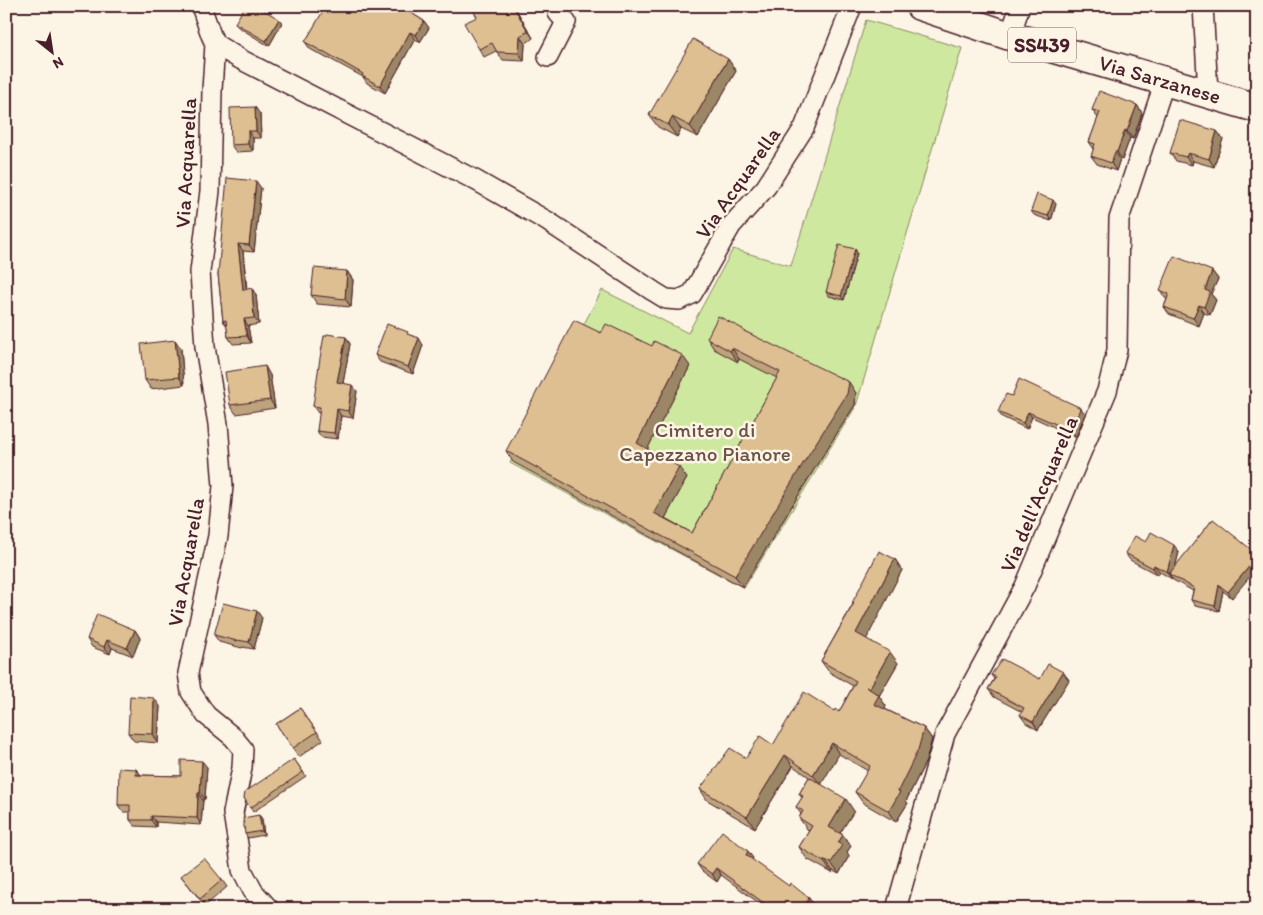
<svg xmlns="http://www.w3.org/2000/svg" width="1263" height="915" viewBox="0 0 1263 915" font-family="Itim,sans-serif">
<rect width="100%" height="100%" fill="#fcf5e5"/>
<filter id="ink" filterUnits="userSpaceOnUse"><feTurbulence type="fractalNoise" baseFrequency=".02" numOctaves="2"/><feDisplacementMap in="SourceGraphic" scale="10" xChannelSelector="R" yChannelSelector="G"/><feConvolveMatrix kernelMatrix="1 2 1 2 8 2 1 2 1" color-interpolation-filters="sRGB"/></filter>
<g filter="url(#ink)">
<polygon fill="#cee99f" stroke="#8c8465" points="866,20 962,48 856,406 744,588 510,463 602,290 688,333 733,249 791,266"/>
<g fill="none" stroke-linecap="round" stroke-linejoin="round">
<defs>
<g id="minor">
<polyline points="201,6 211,35 215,44 240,59 475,180 547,221 653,291 666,299 679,300 692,294 731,226 766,187 804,128 852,6"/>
<polyline points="1203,6 1208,92"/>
<polyline points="1010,36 1020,6"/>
<polyline points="215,44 212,90 210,191 200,272 205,347 218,424 223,486 218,536 188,673 191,692 206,715 233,737 243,749 242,768 233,813 242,870 253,891 269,909"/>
<polyline points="548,57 566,22 558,13 562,6"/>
<polyline points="896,909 945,734 1025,586 1107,391 1117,350 1119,219 1165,81"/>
</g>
<g id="primary">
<path id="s1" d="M920 6 1010 36 1257 108"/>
</g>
</defs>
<use href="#minor" stroke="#4a1f2b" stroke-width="22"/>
<use href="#primary" stroke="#4a1f2b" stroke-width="31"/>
<use href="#minor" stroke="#fcf5e5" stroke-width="19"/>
<use href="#primary" stroke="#fcf5e5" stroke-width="28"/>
</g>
<g fill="#bea47d" stroke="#4a1f2b">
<polygon points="325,6 400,6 424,21 429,28 420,42 415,39 385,93 367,83 363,77 328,58 328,59 310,49 305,42 326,7"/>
<polygon points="514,6 533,38 525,44 524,61 503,60 496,51 484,57 479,49"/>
<polygon points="279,19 282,23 269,46 238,27 235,23"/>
<polygon points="728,59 736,71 698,137 681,129 677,137 658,127 649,115"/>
<polygon points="1137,105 1142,113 1133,139 1130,138 1122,160 1120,159 1116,171 1097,164 1091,156 1094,149 1089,142 1098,118 1092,110"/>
<polygon points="260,114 261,138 253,138 253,151 236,152 231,145"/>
<polygon points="1217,131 1223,139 1214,167 1193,161 1192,165 1176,161 1170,153"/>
<polygon points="261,188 254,252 243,251 247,289 256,295 259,324 248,326 251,343 233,344 228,337 227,326 223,321 218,274"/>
<polygon points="1056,204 1051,221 1034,215 1031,211"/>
<polygon points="855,249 857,253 844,300 829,296 826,292"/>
<polygon points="347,271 353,280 351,307 317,304 311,295"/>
<polygon points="1212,271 1218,279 1211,294 1216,300 1210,315 1204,313 1199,326 1169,314 1164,307 1167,299 1165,298 1160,290"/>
<polygon points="744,331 856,393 855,405 815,468 743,587 513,462 506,451 601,333 690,366 647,449 687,478 665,518 692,533 777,378 739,359 738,362 714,349 707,338"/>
<polygon points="410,335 423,345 413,374 380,362 375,355"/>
<polygon points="346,337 350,344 343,383 357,391 353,418 341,416 338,439 321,437 317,431 320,413 318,413 313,406"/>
<polygon points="175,340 181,349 184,385 151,389 145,380"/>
<polygon points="270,375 275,408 236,414 230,405"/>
<polygon points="1012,396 1085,414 1076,437 1032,417 1027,429 1002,417 998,412"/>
<polygon points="1213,519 1232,598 1223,591 1219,611 1195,606 1191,600 1193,591 1173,580 1172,578 1172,579 1160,572 1158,575 1130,560 1125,553 1146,542 1179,552 1175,567"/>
<polygon points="895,559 902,570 866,639 898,663 879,696 886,706 885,709 924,728 932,739 926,761 906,801 908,803 896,822 863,803 855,792 868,771 839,754 821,784 854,811 840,833 843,835 851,846 847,852 849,856 839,874 833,871 832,873 807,859 799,847 809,831 807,829 799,818 801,814 796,807 802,798 799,794 809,777 793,766 755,828 707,800 700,789 746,758 773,745 834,711 839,712 853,686 829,672 821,661 853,604 852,603"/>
<polygon points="262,618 254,649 242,647 242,648 219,642 214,635"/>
<polygon points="135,630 140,638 133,656 112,648 110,654 92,647 87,639"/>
<polygon points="1063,672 1069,680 1038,730 1026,723 1020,715 1022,712 994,697 988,689 994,679 991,675 1040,679"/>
<polygon points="160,706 158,743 134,741 128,733"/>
<polygon points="300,708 323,740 299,757 276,724"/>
<polygon points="294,759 306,776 253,812 244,798"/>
<polygon points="207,767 205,799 203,800 201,825 156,822 156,827 135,826 130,820 130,812 123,812 118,805 136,769 141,775 181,776"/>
<polygon points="259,815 262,819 264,835 248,838 245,834"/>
<polygon points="753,858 752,860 814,905 811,909 767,909 721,875 717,882 702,871 697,864"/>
<polygon points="181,876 222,880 227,887 205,906"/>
</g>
<g fill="#9b8666" stroke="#4a1f2b">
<polygon points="513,6 514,6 533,38 528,31"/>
<polygon points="279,19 282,23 269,46 266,41"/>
<polygon points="424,21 429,28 420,42 416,35"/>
<polygon points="410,32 415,39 385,93 380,86"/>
<polygon points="520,36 525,44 524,61 519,53"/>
<polygon points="728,59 736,71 698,137 690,126"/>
<polygon points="1137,105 1142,113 1133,139 1127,131"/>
<polygon points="255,107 260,114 261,138 256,131"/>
<polygon points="672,117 681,129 677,137 668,125"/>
<polygon points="1125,130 1130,138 1122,160 1117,152"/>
<polygon points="248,131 253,138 253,151 248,144"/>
<polygon points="1217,131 1223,139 1214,167 1209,159"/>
<polygon points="1115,152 1120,159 1116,171 1111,163"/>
<polygon points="1188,153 1193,161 1192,165 1186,157"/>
<polygon points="256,181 261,188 254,252 249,245"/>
<polygon points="1053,200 1056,204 1051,221 1048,216"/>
<polygon points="238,244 243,251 247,297 243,290"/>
<polygon points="855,249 857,253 844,300 841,296"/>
<polygon points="347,271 353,280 351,307 345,299"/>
<polygon points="1212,271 1218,279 1211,294 1216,300 1210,315 1204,307 1205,290"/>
<polygon points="252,288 256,295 259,324 254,318"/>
<polygon points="1199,305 1204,313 1199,326 1193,318"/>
<polygon points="244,319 248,326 251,343 247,336"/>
<polygon points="346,337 350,344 342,389 337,382"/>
<polygon points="419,338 423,345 413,374 408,367"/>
<polygon points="175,340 181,349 184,385 179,377"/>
<polygon points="732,348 739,359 738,362 730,351"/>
<polygon points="682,355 690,366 645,454 637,443"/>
<polygon points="265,366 270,375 275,408 270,400"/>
<polygon points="849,382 856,393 855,405 815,468 743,587 735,576"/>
<polygon points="352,385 357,391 353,418 348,411"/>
<polygon points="1081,408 1085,414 1076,437 1072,431"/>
<polygon points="337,409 341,416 338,439 334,433"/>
<polygon points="1028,412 1032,417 1027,429 1023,423"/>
<polygon points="679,467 687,478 662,524 654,513"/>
<polygon points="1174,545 1179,552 1173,576 1169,574 1172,579 1167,572"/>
<polygon points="1257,557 1257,568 1232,598 1228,592"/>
<polygon points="895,559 902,570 864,644 856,633"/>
<polygon points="1154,565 1160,572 1158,575 1153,568"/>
<polygon points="1219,585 1223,591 1219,611 1215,606"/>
<polygon points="257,611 262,618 254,649 249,642"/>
<polygon points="135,630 140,638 133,656 127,648"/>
<polygon points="107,640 112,648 110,654 104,647"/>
<polygon points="890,652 898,663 879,696 886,706 882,715 874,704 869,689"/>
<polygon points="1063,672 1069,680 1038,730 1033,722"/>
<polygon points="154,698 160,706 158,743 153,734"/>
<polygon points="924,728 932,739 926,761 906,801 908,803 896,822 889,811"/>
<polygon points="832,743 839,754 821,785 813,775"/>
<polygon points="785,755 793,766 755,828 747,817"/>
<polygon points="202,761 207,767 205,799 200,793"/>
<polygon points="136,769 141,775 136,775"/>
<polygon points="198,793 203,800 201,825 197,818"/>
<polygon points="846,799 854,811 837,838 829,827"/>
<polygon points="259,815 262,819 264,835 262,831"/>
<polygon points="151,816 156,822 156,827 151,820"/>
<polygon points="843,835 851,846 847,852 849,856 839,874 831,863 838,843"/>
<polygon points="748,851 753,858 751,862 746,855"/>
<polygon points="825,860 833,871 832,873 824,862"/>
<polygon points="716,868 721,875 717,882 712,874"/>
<polygon points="809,898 814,905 811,909 802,909"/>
</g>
<g fill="#ddbf91" stroke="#4a1f2b">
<polygon points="245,6 257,6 279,19 266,41 235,23"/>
<polygon points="326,6 400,6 424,21 416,35 410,32 380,86 362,76 363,74 323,51 323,52 305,42"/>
<polygon points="475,6 513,6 528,31 520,36 519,53 497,52 492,43 479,49 464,23 477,17 472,8"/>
<polygon points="693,39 728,59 690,126 672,117 668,125 649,115"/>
<polygon points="1099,91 1137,105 1127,131 1125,130 1117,152 1115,152 1111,163 1091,156 1095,144 1089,142 1100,112 1092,110"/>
<polygon points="255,107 256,131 248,131 248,144 231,145 230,108"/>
<polygon points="1180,120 1217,131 1209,159 1188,153 1186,157 1170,153"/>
<polygon points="227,178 256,181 249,245 238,244 243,290 252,288 254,318 244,319 247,336 228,337 226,320 223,321 218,274"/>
<polygon points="1037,194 1053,200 1048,216 1031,211"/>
<polygon points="839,245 855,249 841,296 826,292"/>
<polygon points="1174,256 1212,271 1205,290 1210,292 1204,307 1199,305 1193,318 1164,307 1169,294 1160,290"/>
<polygon points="314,268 347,271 345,299 311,295"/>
<polygon points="718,316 743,329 742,330 849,382 847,394 807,457 735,576 506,451 574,320 601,333 606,324 652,346 654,341 682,355 637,443 679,467 654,513 692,533 780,372 732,348 730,351 707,338"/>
<polygon points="387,324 408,332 407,334 419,338 408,367 375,355"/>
<polygon points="327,334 346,337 337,382 352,385 348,411 337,409 334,433 317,431 320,407 313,406 320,358 324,336 326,336"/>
<polygon points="175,340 179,377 145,380 141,344"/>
<polygon points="265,366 270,400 230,405 225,372"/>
<polygon points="1019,379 1081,408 1072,431 1028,412 1023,423 998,412 1006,394 1012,396"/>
<polygon points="1213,519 1257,554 1257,557 1228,592 1219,585 1215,606 1191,600 1194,588 1169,574"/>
<polygon points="1151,532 1174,545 1167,572 1154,565 1153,568 1125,553 1135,536 1146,542"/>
<polygon points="879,551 895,559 856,633 890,652 869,689 866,687 879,695 874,704 924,728 918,750 898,791 900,792 889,811 855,792 870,766 832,743 813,775 785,755 747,817 700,789 730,748 746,758 760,736 773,745 804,692 834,711 835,709 839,712 856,681 821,661 854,603 852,603"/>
<polygon points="223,603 257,611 249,642 237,640 237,641 214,635"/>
<polygon points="97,614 135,630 127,648 107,640 104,647 87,639"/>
<polygon points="1002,659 1040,679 1048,664 1063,672 1033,722 1020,715 1024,708 988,689 996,677 991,675"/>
<polygon points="130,696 154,698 153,734 128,733"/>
<polygon points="300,708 317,732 293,748 276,724"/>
<polygon points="294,759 303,772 250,808 244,798 245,792"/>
<polygon points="181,760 202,761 200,793 198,793 197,818 151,816 151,820 130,820 130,805 118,805 119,768 136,769 136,775 181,776"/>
<polygon points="809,777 846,799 829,827 843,835 838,843 842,845 831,863 825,860 824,862 799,847 812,826 799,818 803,811 796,807 803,796 799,794"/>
<polygon points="259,815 262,831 245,834 243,818"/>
<polygon points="722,831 748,851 746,855 789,886 790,883 809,898 802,909 772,909 716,868 712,874 697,864"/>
<polygon points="204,858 222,880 200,899 181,876"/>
</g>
</g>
<g text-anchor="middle" stroke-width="5" stroke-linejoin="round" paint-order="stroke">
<rect fill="#fcf5e5" stroke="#7f5f63" stroke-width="1" x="1008" y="27.5" width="68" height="35" rx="4"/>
<g font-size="20" font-weight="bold" fill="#4a1f2b">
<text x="1042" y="52">SS439</text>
</g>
<g font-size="21" fill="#4a1f2b" stroke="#fcf5e5">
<text dy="7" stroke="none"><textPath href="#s1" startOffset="251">Via Sarzanese</textPath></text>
<text transform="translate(186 163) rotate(-87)" y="7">Via Acquarella</text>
<text transform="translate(738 183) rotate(-55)" y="7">Via Acquarella</text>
<text transform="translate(1039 494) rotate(-67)" y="7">Via dell'Acquarella</text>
<text transform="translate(186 562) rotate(-80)" y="7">Via Acquarella</text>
</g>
<g font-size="21" fill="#6b5248" stroke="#fcf5e5">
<text x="705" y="437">Cimitero di<tspan x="705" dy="24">Capezzano Pianore</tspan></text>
</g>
</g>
<rect width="1263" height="915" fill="none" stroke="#fcf5e5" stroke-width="25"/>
<rect x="12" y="12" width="1238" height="890" fill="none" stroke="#4a1f2b" stroke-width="2" filter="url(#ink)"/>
<g transform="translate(52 52) rotate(150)" stroke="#fcf5e5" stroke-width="4" paint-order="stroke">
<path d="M0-4L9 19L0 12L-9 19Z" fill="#4a1f2b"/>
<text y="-8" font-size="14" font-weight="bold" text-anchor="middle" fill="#4a1f2b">N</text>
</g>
</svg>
